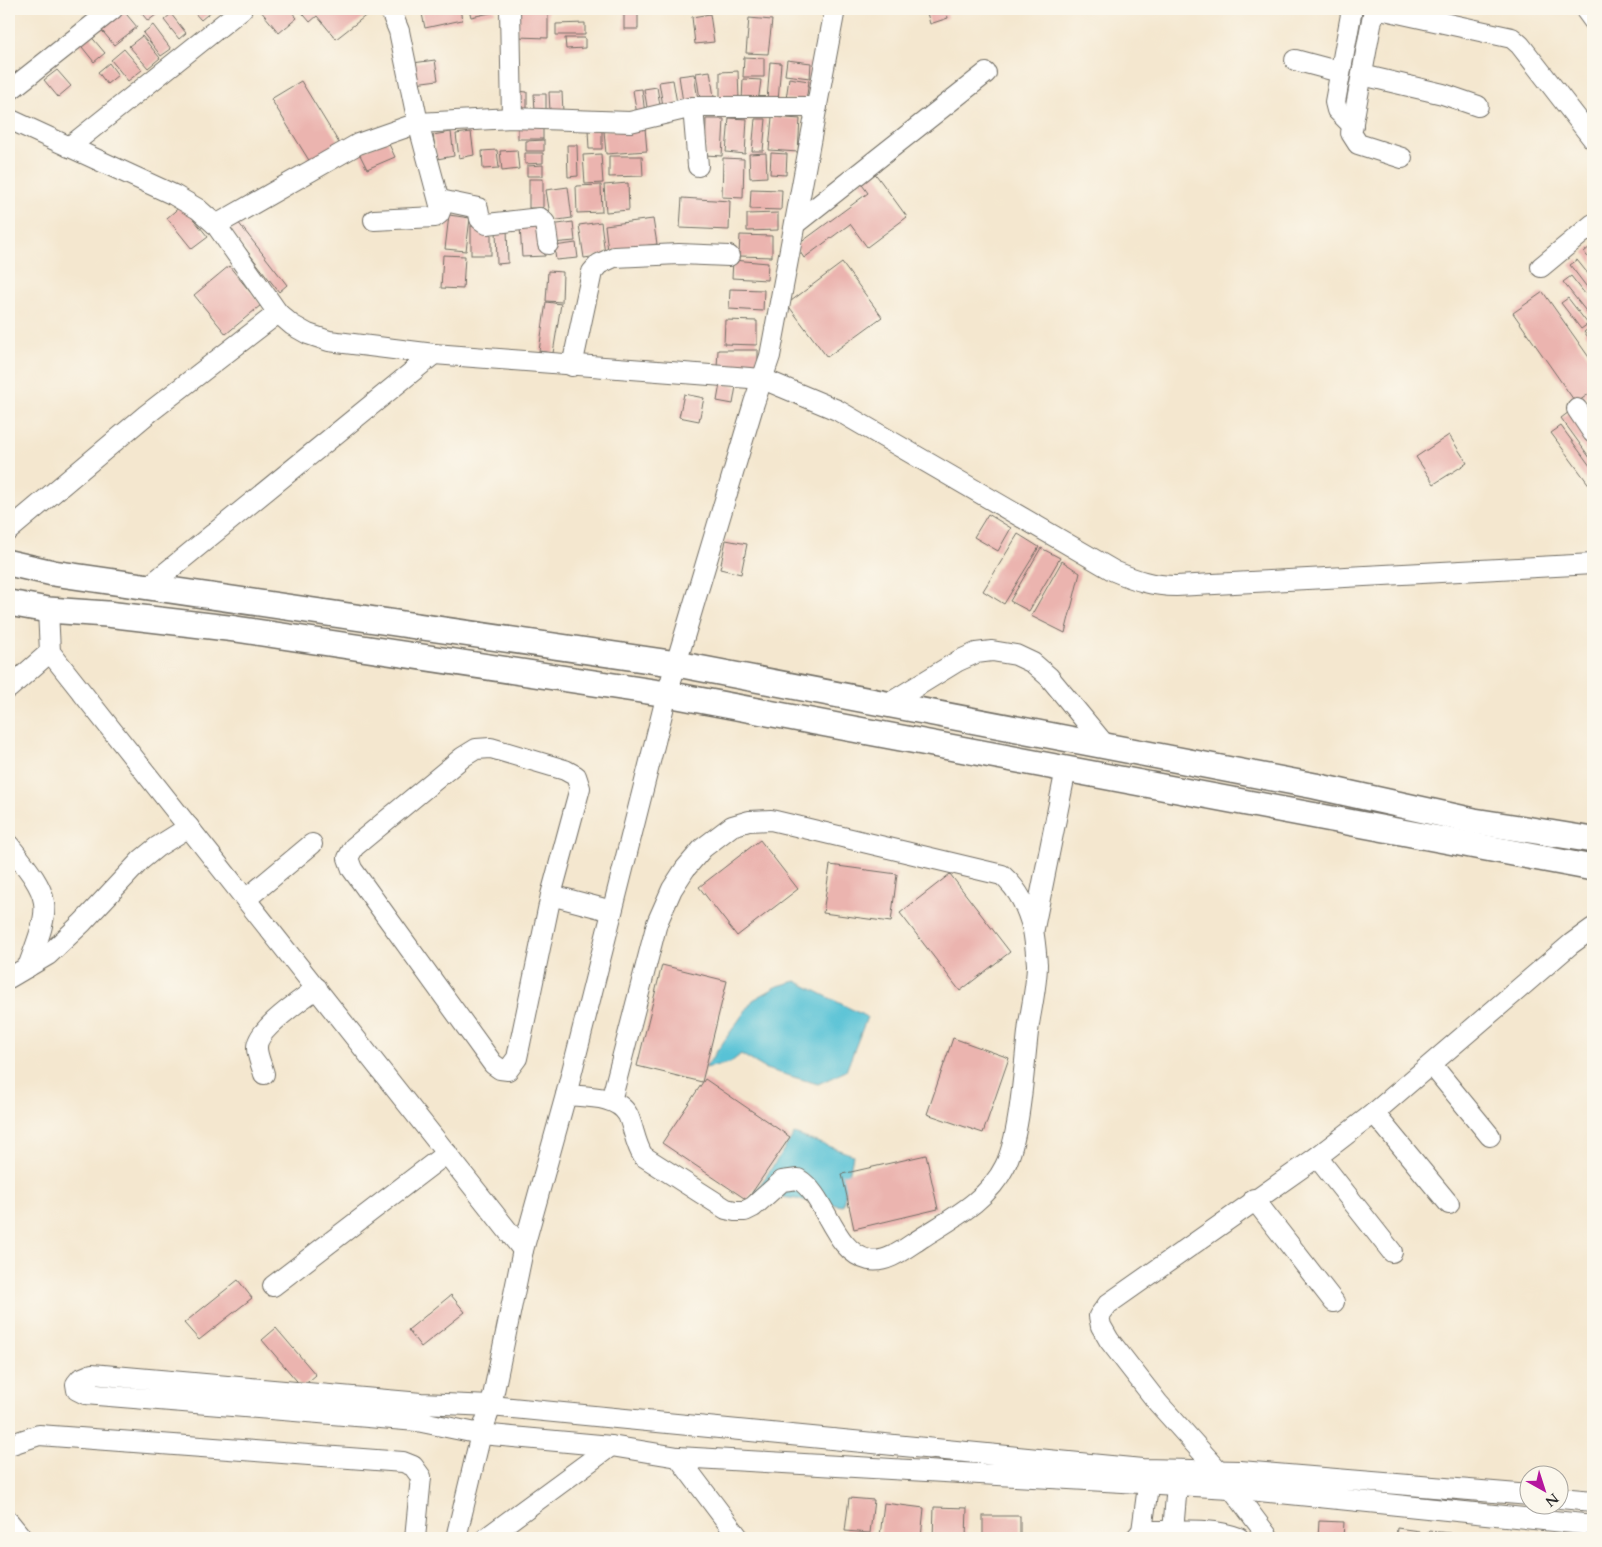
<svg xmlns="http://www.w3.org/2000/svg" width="1602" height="1547" viewBox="0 0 1602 1547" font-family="Cardo,serif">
<rect width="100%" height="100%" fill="#fbf7ec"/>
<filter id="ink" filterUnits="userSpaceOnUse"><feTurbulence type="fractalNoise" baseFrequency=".02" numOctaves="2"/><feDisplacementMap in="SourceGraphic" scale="10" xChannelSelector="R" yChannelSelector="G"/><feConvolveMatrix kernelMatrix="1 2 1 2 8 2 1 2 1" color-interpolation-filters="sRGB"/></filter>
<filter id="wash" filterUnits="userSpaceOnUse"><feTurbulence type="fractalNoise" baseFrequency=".0096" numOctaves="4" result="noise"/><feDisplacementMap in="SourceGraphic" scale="20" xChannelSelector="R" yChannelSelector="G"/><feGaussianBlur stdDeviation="1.12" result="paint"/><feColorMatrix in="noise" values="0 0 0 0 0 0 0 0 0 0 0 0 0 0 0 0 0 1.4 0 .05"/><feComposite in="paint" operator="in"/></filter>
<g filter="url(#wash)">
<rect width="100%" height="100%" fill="#f4e7cf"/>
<g fill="#59c2d6" stroke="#427680">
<polygon points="796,981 867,1017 846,1071 818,1084 766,1069 741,1054 730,1063 705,1068 753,1000 778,986"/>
<polygon points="794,1134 853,1155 843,1206 755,1193"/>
</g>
<g id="blocks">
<g fill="#ebb4af">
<polygon points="122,9 137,27 114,45 99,27"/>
<polygon points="138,9 159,9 161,11 148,21"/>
<polygon points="191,9 212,9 213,10 201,20"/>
<polygon points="262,9 289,9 297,18 279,33 260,10"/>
<polygon points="299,9 372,9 373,10 336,39 317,16 310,22"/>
<polygon points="421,9 460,9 462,20 425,28"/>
<polygon points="469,9 494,9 495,12 471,17"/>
<polygon points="518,9 548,9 548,38 517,37"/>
<polygon points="693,9 707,9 707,10 693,12"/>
<polygon points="806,9 823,9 823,15 806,12"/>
<polygon points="926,9 946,9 948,18 930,24"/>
<rect x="624" y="11" width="14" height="18"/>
<polygon points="171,14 186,33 179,39 164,20"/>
<polygon points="710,14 714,42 695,44 692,17"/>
<polygon points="749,18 772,20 768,54 746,53"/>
<polygon points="585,23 585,35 556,35 556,24"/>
<polygon points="153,25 171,49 161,56 143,33"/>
<polygon points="89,34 105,53 94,62 78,42"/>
<polygon points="142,36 160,58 148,68 129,46"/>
<polygon points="565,38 585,38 585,48 566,49"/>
<polygon points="124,49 142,70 128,81 111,60"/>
<polygon points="744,57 764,58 764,77 743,77"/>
<polygon points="435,60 438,80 415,83 413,63"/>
<polygon points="787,60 811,63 810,78 785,75"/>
<polygon points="770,62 781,63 778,101 767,100"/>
<polygon points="109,63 118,75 107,84 98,72"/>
<polygon points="57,70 71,86 58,97 44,80"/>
<polygon points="710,71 714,97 700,99 696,73"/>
<polygon points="738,71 739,100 720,101 720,72"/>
<polygon points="694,74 698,100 683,102 679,76"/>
<polygon points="789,78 809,81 806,101 786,99"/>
<polygon points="743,79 761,80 758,103 742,101"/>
<polygon points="673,80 678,109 664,112 659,82"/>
<polygon points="301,81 339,143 310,162 271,99"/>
<polygon points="657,87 661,111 648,113 644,89"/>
<polygon points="642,89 645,114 637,115 633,90"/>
<polygon points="517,91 527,92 527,109 516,109"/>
<polygon points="549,92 562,92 563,112 550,112"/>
<polygon points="534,94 546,94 546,111 535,111"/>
<polygon points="772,117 800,119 798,152 769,150"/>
<polygon points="729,118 747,119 745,154 726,152"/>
<polygon points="706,119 724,119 722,156 705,155"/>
<polygon points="755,119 766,119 763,151 752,151"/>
<rect x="518" y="122" width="25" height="17"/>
<polygon points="645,128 647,151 606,154 604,131"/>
<polygon points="602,129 602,149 589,149 588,130"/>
<polygon points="451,132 454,156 437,159 433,135"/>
<polygon points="471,132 474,155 459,158 456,134"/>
<polygon points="387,140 395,157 367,169 359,153"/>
<polygon points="544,140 544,151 526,151 526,141"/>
<polygon points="567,145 577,145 578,176 568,177"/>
<polygon points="497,150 499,168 483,169 482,151"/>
<polygon points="517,150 519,169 502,171 500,151"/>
<polygon points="525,153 543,153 543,163 525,164"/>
<polygon points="766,153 767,177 750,178 749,154"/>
<polygon points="771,153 787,154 786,175 770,174"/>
<polygon points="601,154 603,183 585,184 583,155"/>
<polygon points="609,156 642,156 643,176 609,177"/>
<polygon points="723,158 744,159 743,198 722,197"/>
<polygon points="543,165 543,176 527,176 527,166"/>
<polygon points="874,172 907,217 867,247 850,224 804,258 796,246 868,193 860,182"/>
<rect x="529" y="179" width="14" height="29"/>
<polygon points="628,183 629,210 606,212 604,185"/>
<polygon points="601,185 602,212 577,213 576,186"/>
<polygon points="568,187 572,218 551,221 546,190"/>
<polygon points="751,189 782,190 781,210 750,209"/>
<polygon points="682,198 730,201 729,230 680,228"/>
<polygon points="182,205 208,237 192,249 167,218"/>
<polygon points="778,213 778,230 747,231 747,214"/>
<polygon points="449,215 470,218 466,251 445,249"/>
<polygon points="653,219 657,244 608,251 605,225"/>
<polygon points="238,222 287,285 279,292 230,229"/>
<polygon points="573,222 575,241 552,243 550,225"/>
<polygon points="601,222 605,255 584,258 579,225"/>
<polygon points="542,224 545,256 522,257 520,226"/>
<rect x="471" y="226" width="20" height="29"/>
<polygon points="507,227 508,263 497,264 496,228"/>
<polygon points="740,235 772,236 772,257 739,256"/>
<polygon points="576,243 578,258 556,260 554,246"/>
<polygon points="1591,246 1593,248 1593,264 1584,252"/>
<polygon points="443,255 465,256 463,289 441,288"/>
<polygon points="733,260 768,263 767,280 732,278"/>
<polygon points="1577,260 1593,280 1593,295 1570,265"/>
<polygon points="842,263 882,317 827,357 787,304"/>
<polygon points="229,266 261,305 226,334 194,295"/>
<polygon points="548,271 563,272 562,302 546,301"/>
<polygon points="1571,276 1593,304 1593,320 1563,282"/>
<polygon points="730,289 764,290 763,311 729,309"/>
<polygon points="1543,292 1593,363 1593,391 1576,403 1513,313"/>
<polygon points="1568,298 1588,324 1581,329 1561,303"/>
<polygon points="546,302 561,304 553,353 539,351"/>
<polygon points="725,320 757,321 757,345 724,344"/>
<polygon points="1591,327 1593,330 1593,343 1584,332"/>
<polygon points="718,350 758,350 758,369 717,368"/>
<polygon points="720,384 736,386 733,404 717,401"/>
<polygon points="684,394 704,398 699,421 679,417"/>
<polygon points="1569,412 1593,445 1593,462 1561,418"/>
<polygon points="1561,426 1593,470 1593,490 1551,433"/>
<polygon points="1449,435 1467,463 1434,484 1416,457"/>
<polygon points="988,514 1011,528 998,551 974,537"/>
<polygon points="1018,534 1039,547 1004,604 983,591"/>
<polygon points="726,540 747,544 741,574 720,569"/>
<polygon points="1041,548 1060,558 1029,611 1010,601"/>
<polygon points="1062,561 1080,573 1065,633 1031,616"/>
<polygon points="760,840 798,889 737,936 699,887"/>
<polygon points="830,865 897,874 891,922 823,913"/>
<polygon points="950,874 1010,952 960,991 900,913"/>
<polygon points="662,965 727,981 702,1082 637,1066"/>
<polygon points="953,1038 1009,1058 983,1133 927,1114"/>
<polygon points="705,1079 790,1137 747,1200 662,1143"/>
<polygon points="926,1155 938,1209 854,1229 842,1174"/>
<polygon points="238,1280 252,1298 199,1340 184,1323"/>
<polygon points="451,1295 465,1312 421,1347 408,1330"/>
<polygon points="276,1328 316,1375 302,1387 262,1340"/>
<polygon points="849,1498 874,1500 870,1533 845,1531"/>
<polygon points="884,1503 924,1508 921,1538 880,1536"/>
<polygon points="934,1507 967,1508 966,1538 933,1538"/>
<rect x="983" y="1516" width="37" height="22"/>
<polygon points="1319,1521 1344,1522 1343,1538 1318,1538"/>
<polygon points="1397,1528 1419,1531 1418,1538 1396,1538"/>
<polygon points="1428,1531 1450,1533 1450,1538 1428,1538"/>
<polygon points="1469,1534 1489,1536 1489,1538 1469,1538"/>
</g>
</g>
</g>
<g filter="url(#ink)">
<use href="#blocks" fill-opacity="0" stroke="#716d64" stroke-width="1"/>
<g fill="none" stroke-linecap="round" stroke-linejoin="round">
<defs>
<g id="minor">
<polyline points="510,9 512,118"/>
<polyline points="1352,9 1335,102 1337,110 1353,126"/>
<polyline points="1374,9 1351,133 1358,144 1402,158"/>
<polyline points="1380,9 1512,38 1520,45 1593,139"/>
<polyline points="1585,9 1593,20"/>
<polyline points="1295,60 1340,72"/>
<polyline points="1362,75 1443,94 1478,106"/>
<polyline points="9,91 113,9"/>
<polyline points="693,107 698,166"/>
<path d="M9 119 174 195 198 209 216 225 278 313 292 325 308 334 329 341 434 354 763 379 837 410 1114 571C1135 580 1153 586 1176 586L1593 564"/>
<polyline points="69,147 242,9"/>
<polyline points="440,200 478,208 480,219 487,224 540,218 545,223 548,244"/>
<polyline points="374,220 435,217 439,214 441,209 418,123 399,31 390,9"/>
<polyline points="795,224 986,73"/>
<polyline points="216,225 358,144 418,123 512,118 630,122 693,107 817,107"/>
<polyline points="1541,267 1593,224"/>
<polyline points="572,366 592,272 599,264 614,257 679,254 729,256"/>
<polyline points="1577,409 1593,433"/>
<polyline points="9,530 146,415 278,313"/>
<polyline points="148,587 434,354"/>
<polyline points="48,610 50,652 523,1250"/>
<polyline points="9,688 50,652"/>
<polyline points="888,704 958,661 976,653 992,651 1016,655 1033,663 1049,677 1106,746"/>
<path d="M9 845C53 900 52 902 28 967"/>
<polyline points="551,895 580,788 576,776 565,770 491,748 476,749 463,757 354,847 348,858 352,869 493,1064 500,1069 508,1070 517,1058 551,895 612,911"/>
<polyline points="246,899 312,844"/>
<polyline points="1034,928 1066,769"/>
<polyline points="9,978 48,955 82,923 141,860 157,847 189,827"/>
<polyline points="1432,1065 1490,1136"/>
<path d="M264 1074C262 1066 257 1056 257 1048 256 1029 303 999 317 988"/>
<path d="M566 1095C586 1097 617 1095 628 1115 634 1129 635 1143 643 1156L726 1209 735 1211H745L753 1207 782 1181 798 1179C827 1196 832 1251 869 1260 888 1264 908 1246 923 1237 953 1218 989 1199 1005 1166 1021 1134 1024 1061 1029 1024 1032 1005 1037 983 1037 964 1036 953 1035 940 1033 930 1027 907 1019 890 1002 875L771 820 749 821 732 826 703 848 685 869 672 889 657 923 611 1101"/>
<polyline points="1374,1113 1449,1204"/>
<polyline points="1317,1157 1392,1252"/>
<polyline points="1254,1199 1334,1302"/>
<polyline points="273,1286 447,1153"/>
<polyline points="9,1445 39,1435 403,1462 413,1466 421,1477 415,1538"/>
<polyline points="678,1457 739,1538"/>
<polyline points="1530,1495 1240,1471 1142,1469 491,1406 421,1403 92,1374 80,1379 76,1384 77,1390 85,1394 417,1421 481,1434 611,1446 678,1457 1230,1488 1593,1525"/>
<polyline points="1560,1498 1593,1501"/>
<polyline points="9,1522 22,1538"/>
<polyline points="1142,1531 1150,1471"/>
<polyline points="1173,1531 1178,1473"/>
<polyline points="456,1538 481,1434 491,1406 523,1250 566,1095 667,694 754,403 770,356 835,9"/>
<polyline points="486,1538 611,1446"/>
<path d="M1136 1538 1142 1531C1172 1532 1210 1526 1239 1538"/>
<polyline points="1269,1538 1218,1470 1158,1403 1109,1340 1101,1326 1099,1316 1108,1304 1317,1157 1374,1113 1571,944 1593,928"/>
</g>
<g id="major">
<polyline points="9,563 53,573 677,664 1315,786 1474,821 1593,840"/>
<polyline points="9,603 48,610 107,614 236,629 667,694 1593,868"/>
</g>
</defs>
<use href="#minor" stroke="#716d64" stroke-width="22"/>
<use href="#major" stroke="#716d64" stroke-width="28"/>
<use href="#minor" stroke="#fff" stroke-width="20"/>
<use href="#major" stroke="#fff" stroke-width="25"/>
</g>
</g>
<rect width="1602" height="1547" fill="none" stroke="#fbf7ec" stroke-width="30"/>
<g transform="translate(1544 1490) rotate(141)"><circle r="24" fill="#fbf7ec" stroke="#a8a59f"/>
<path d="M0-4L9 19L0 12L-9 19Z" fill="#b5179e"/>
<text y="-8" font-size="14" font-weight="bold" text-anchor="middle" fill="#2b2b2b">N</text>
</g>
</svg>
